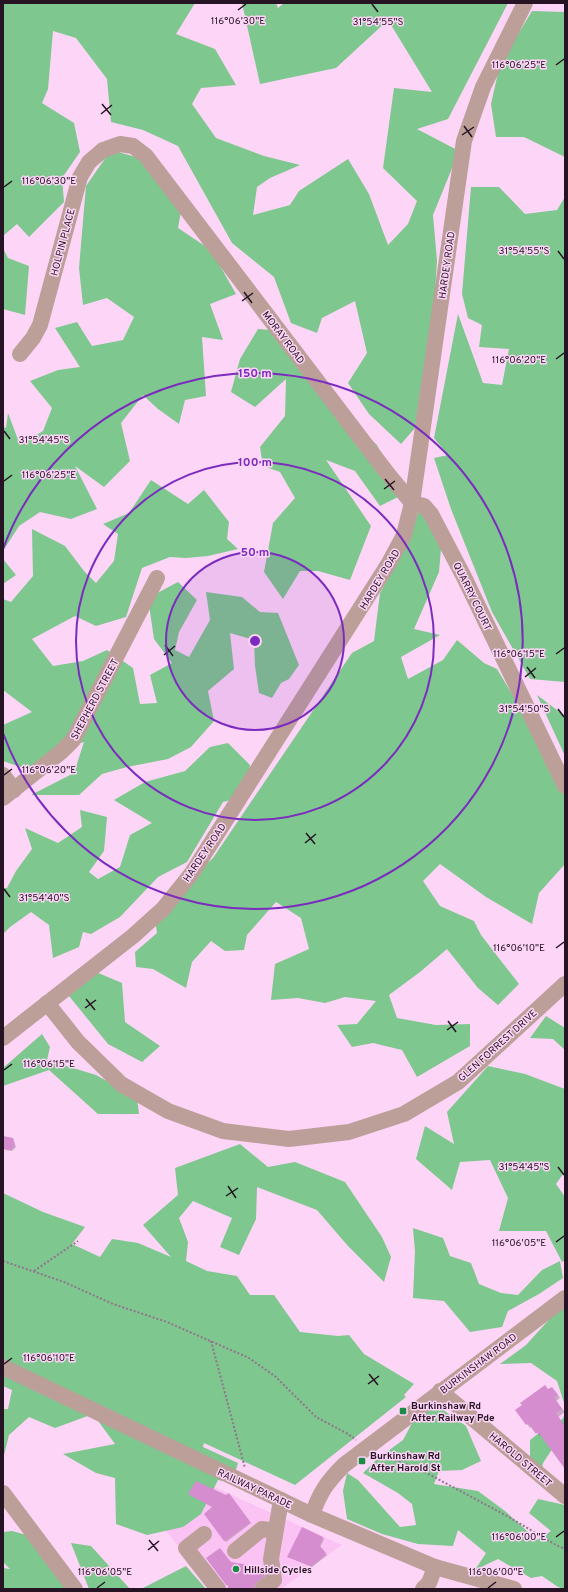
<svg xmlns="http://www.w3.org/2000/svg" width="568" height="1592" viewBox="0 0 568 1592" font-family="Overpass,sans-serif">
<rect width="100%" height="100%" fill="#fdd5f7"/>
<polygon fill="#fac3f4" points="188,1475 342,1545 281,1589 211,1589 148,1507"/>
<g fill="#7ec78e">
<polygon points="3,3 195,3 176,34 215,49 236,85 201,88 192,104 216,138 264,156 300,165 270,178 257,187 253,215 290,205 299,191 348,159 369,194 388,245 408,224 417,201 383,168 394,88 432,92 388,20 336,68 260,84 242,3 276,3 278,8 284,3 508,3 448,119 417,129 459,151 433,215 437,261 435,293 415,428 401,444 369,414 348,383 367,353 355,301 322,318 317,333 291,323 274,277 232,243 178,146 143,130 111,122 107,79 76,38 53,31 48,89 42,103 74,123 80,152 62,178 64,202 29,237 17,224 3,236"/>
<polygon points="532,11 565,12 565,157 524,137 496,137 491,104 500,64"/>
<polygon points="111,150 143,159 182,206 178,228 211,250 236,294 210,304 223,340 202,337 206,396 185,400 179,424 158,409 143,395 121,423 130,461 104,487 75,466 97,509 71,519 40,512 19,526 3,551 3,427 6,428 8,413 20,445 43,431 52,408 30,381 58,370 80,367 55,328 77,322 92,346 123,340 134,317 107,298 83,305 79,268 86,186"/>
<polygon points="471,187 499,187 525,214 557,210 565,197 565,682 530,679 492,612 451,509 434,458 448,455 434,438 458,314 483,383 502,385 509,349 479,347 482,325 468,318 462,294"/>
<polygon points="3,248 8,258 29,266 25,315 3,309"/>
<polygon points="258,329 284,331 355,424 377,445 397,484 398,497 380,506 355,471 326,460 371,526 350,580 318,571 300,571 283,599 264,572 273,523 295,498 280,472 263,466 260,447 285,416 286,379 255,407 231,392 240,359"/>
<polygon points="151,480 188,504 204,490 229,522 227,539 238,549 208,556 186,558 170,557 142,568 126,617 96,626 75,616 32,639 53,666 83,661 107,650 133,668 140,704 157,703 150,675 172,663 154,639 148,598 178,582 197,600 179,632 175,650 189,657 210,620 206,592 242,597 260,612 278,613 299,665 289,679 281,683 272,698 259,693 255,666 254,640 230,633 234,669 208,691 214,721 191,747 168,759 127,767 102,774 79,795 31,795 74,773 84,742 61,749 37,773 3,761 3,725 32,712 3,690 3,599 11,602 33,576 32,529 65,546 84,571 96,583 114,561 118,534 103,524 129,513"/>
<polygon points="419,510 442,537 439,572 414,629 440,635 401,657 408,679 443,660 457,640 484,663 497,669 543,746 565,793 565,864 539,893 532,924 486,897 440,864 423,881 440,906 474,921 481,935 519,984 498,1005 478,988 447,949 420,972 389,995 397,1018 436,1025 470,1024 470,1046 417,1077 402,1050 373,1043 352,1047 337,1025 357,1024 376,1001 345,997 325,1003 298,998 271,1000 275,964 309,949 301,918 276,902 247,935 244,950 225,951 211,941 192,962 186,988 153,969 136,967 135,952 157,933 154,912 213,858 352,653 374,641 380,593 406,546"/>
<polygon points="3,559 16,575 3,584"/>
<polygon points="537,695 565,716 565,756"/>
<polygon points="228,743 250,765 247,796 223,802 187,862 158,877 120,917 91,934 83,932 79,947 53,958 49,925 31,912 10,927 3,934 3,888 7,888 16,871 32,849 25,828 58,843 82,827 80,810 107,817 104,851 89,872 98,879 120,867 130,835 152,823 114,800 145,782 185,771 210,747"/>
<polygon points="96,972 122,983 125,1022 160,1046 142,1062 108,1044 69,996"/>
<polygon points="546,1016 565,1028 565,1050 553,1039 530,1038"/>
<polygon points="42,1034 50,1047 47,1060 96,1075 137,1098 139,1114 98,1114 49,1070 3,1086 3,1068"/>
<polygon points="488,1066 525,1074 565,1089 565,1171 556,1184 565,1197 565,1260 562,1262 546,1231 499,1231 508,1198 490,1160 460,1162 452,1190 416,1159 425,1126 454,1144 447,1112"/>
<polygon points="240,1144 268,1167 295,1162 345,1182 382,1237 391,1257 384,1282 348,1246 317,1210 257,1187 256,1219 239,1255 220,1247 232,1218 193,1201 179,1218 188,1242 186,1261 207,1271 237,1276 250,1295 274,1295 300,1332 338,1336 349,1335 364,1354 414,1384 404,1395 406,1397 295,1485 204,1443 203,1447 238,1463 232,1483 218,1480 201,1514 183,1527 147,1535 116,1524 115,1478 96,1473 63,1454 115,1444 93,1414 55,1428 29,1417 9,1435 3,1459 3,1409 8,1409 12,1390 3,1386 3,1193 43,1212 85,1227 72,1244 100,1257 112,1239 138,1243 171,1257 143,1225 178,1195 175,1168"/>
<polygon points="413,1228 443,1238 450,1256 471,1263 479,1284 501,1293 518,1295 542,1270 560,1261 563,1278 539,1294 508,1311 502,1327 470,1332 444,1301 413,1298 415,1251"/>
<polygon points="565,1302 565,1406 557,1381 531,1363 500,1364 526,1345"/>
<polygon points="429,1400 466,1426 481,1461 462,1470 439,1471 434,1484 478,1491 505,1511 537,1540 551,1531 529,1513 538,1499 565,1505 565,1589 558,1587 542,1576 531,1578 498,1559 475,1570 486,1553 458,1530 453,1546 418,1544 382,1534 347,1519 343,1491 347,1473 358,1480 400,1527 416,1525 412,1504 398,1493 363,1473 377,1459 403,1440 417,1414"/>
<path d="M565 1413V1430L543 1463 542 1468 530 1458V1440C534 1437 537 1434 541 1432 550 1427 562 1425 565 1413Z"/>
<polygon points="12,1531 34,1537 68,1589 3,1589 3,1568 10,1569 3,1562 3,1532"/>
<polygon points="71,1543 91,1546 130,1589 89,1589"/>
<polygon points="186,1566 206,1589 141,1589"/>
</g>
<g fill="#0003">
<polygon points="13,1139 16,1147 12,1151 5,1150 3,1140"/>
<polygon points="548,1390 555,1391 560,1398 556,1401 565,1412 558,1417 565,1425 565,1467 541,1435 540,1436 532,1426 530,1428 527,1424 516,1410"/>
<polygon points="189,1494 230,1495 251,1523 226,1542 205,1514 213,1507"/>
<polygon points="322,1537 324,1539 320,1547 327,1555 312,1567 288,1557"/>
<polygon points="231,1563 261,1568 264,1571 265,1577 254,1586 254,1589 229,1589 229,1586 227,1584"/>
</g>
<g fill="#d68dcf">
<polygon points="3,1136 13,1138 15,1145 11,1150 3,1149"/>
<polygon points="545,1385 548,1389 552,1387 558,1395 554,1397 562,1409 556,1413 565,1426 565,1469 538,1432 536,1434 528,1423 526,1425 515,1410 522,1405 520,1403"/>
<polygon points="196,1481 226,1495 229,1493 250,1522 224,1541 204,1514 212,1507 188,1494"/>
<polygon points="302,1527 323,1537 319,1545 326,1553 311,1566 287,1557"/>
<polygon points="220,1548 231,1562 261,1567 264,1576 256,1582 253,1589 228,1589 228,1585 226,1585 206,1558"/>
</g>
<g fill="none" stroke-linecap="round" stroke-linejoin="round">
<g stroke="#91748d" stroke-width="2" stroke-dasharray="2 2" stroke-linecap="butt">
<polyline points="3,1261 64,1282 113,1304 167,1322 249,1358 276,1377 316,1417 348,1434 356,1440"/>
<polyline points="34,1271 78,1241"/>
<polyline points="211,1341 245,1468"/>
<polyline points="380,1454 421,1470 507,1516 556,1545 565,1549"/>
</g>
<g stroke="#bd9f9a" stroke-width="16">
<polyline points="20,354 33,338 40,325 80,177 89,162 103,150 120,144 133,146 146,156 388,474 412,503 424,506 431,514 465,579 565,786"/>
<polyline points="3,775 14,790"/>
<polyline points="3,798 61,752 73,740 157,578"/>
<polyline points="47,1003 78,1042 121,1084 168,1111 223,1131 289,1139 349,1132 404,1114 458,1082 565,984"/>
<polyline points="3,1038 133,936 163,909 192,873 389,563 404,535 412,503 464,141 483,87 525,3"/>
<polyline points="3,1367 312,1515 435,1567 514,1589"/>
<polyline points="440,1391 565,1496"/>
<polyline points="3,1493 75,1589"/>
<path d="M312 1515C320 1492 327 1482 344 1465L565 1298"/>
<polyline points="204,1534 186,1548 218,1589"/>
<polyline points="235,1551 262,1529 275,1531"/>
<polyline points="262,1589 274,1580 271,1559 281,1500"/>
<polyline points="423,1589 429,1583 435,1567"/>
</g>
</g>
<path fill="none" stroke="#261424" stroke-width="1.5" d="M372 4 378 12M238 10 246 4M556 65 564 59M102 104 111 115M101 114 112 105M464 126 472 137M462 135 474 127M4 187 12 181M558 251 564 259M244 292 252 303M242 301 253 293M556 359 564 353M4 431 10 439M385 479 394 490M4 481 12 475M384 489 395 481M165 645 173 656M556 654 564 648M164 655 175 646M527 667 535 678M525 677 536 668M558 709 564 717M4 775 12 769M306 833 315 844M305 843 316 834M4 889 10 897M556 948 564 942M86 999 95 1010M85 1008 96 1000M448 1021 456 1032M447 1030 458 1022M4 1070 12 1064M558 1167 564 1175M228 1186 236 1198M226 1196 238 1188M556 1242 564 1236M4 1364 12 1358M369 1374 378 1385M368 1384 379 1376M556 1537 564 1531M149 1540 158 1551M148 1550 159 1541M97 1588 105 1582M488 1588 496 1582"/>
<circle cx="255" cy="641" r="89" fill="#7b2cbf" fill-opacity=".12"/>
<g fill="none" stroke="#7b2cbf" stroke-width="2">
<circle cx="255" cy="641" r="89"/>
<circle cx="255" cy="641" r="179"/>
<path d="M3 549A268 268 0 1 1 3 733"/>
</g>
<g fill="#1b8c45" stroke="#fdd5f7" stroke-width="1.5">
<rect x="399" y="1407" width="8" height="8" rx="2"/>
<rect x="358" y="1457" width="8" height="8" rx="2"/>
<circle cx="236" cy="1569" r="4"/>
</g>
<g text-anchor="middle" stroke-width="3" stroke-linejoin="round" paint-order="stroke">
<g font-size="10" fill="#261424" stroke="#fdd5f7">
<text transform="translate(62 242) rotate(-75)" y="4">HOLPIN PLACE</text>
<text transform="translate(446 265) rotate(-82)" y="4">HARDEY ROAD</text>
<text transform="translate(284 337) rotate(53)" y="4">MORAY ROAD</text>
<text transform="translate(379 579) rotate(-59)" y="4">HARDEY ROAD</text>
<text transform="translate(473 596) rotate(64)" y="4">QUARRY COURT</text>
<text transform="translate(94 699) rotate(-62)" y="4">SHEPHERD STREET</text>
<text transform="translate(204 852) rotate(-56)" y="4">HARDEY ROAD</text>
<text transform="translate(497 1045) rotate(-42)" y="4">GLEN FORREST DRIVE</text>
<text transform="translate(478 1363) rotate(-37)" y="4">BURKINSHAW ROAD</text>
<text transform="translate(521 1459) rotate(40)" y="4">HAROLD STREET</text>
<text transform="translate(255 1488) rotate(25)" y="4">RAILWAY PARADE</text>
</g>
<g font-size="10" font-weight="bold" fill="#261424" stroke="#fdd5f7" text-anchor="start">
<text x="411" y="1409">Burkinshaw Rd<tspan x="411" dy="12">After Railway Pde</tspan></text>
<text x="370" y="1459">Burkinshaw Rd<tspan x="370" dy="12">After Harold St</tspan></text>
<text x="244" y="1573">Hillside Cycles</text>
</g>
</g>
<g font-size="10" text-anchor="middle" fill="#261424" stroke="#fdd5f7" stroke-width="3" stroke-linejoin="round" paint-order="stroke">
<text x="238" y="24">116°06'30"E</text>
<text x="378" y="25">31°54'55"S</text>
<text x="519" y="68">116°06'25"E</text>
<text x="49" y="184">116°06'30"E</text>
<text x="524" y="254">31°54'55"S</text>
<text x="519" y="363">116°06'20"E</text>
<text x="44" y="443">31°54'45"S</text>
<text x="49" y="478">116°06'25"E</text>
<text x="519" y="657">116°06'15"E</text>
<text x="524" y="712">31°54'50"S</text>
<text x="49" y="773">116°06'20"E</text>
<text x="44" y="901">31°54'40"S</text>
<text x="519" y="951">116°06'10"E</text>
<text x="49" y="1067">116°06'15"E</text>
<text x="524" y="1170">31°54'45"S</text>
<text x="519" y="1246">116°06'05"E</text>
<text x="49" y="1361">116°06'10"E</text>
<text x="519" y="1540">116°06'00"E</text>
<text x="105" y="1575">116°06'05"E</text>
<text x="496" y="1575">116°06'00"E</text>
</g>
<circle cx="255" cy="641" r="6" fill="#7b2cbf" stroke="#fdd5f7" stroke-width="2"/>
<g font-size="12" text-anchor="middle" font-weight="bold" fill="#7b2cbf" stroke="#fdd5f7" stroke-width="3" stroke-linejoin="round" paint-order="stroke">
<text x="255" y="377">150 m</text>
<text x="255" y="466">100 m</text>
<text x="255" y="556">50 m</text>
</g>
<rect width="568" height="1592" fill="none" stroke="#261424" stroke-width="8"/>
</svg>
